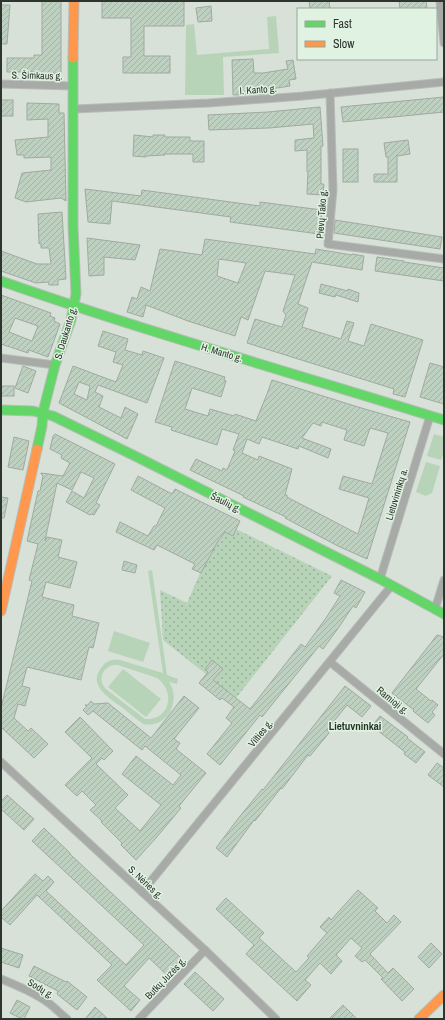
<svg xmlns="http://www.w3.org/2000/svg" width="445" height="1020" viewBox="0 0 445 1020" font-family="'Archivo Narrow',sans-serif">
<defs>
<pattern id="park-dots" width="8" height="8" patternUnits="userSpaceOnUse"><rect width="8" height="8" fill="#b7d4b9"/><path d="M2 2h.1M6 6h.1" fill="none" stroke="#95ad97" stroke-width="1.8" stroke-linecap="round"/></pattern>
<pattern id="building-hatch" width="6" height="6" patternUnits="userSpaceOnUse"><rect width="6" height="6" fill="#bed0bf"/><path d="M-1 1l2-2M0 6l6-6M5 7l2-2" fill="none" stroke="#a4b3a4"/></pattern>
</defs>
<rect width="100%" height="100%" fill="#d7e1d8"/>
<g fill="#b7d4b9" fill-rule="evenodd">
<polygon points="276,16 279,53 223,57 224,95 185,95 186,25 194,24 197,55 269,49 267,17"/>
<polygon points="434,434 444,437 444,451 441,460 427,456"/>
<polygon points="426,462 440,466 432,493 426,496 416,492"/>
<path d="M152 570 167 675 178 679 177 684 169 682C182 701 167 729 143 724 135 718 128 712 120 706 108 697 88 685 101 668 106 661 111 659 120 660L163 673 148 571ZM113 665H118L157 678C176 691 170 721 145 719L106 689C98 680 101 669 113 665Z"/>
<polygon points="114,631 150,643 143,662 108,651"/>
<polygon points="123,669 161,699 146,717 108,687"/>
</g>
<path fill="url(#park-dots)" d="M236 529 332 576 236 698 163 640 160 590 187 603C198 579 207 552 225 532L233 536Z"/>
<g fill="url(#building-hatch)" stroke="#a1a9a2" fill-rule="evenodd">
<polygon points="42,1 61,1 61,73 35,74 34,72 7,72 7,58 34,58 34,55 42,55"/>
<polygon points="102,1 184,1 184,26 144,26 144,56 170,56 170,73 123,73 123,57 131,57 131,18 102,18"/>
<polygon points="309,1 329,1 330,9 310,9"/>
<polygon points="399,1 426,1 427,9 400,9"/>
<polygon points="1,5 10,5 7,44 1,44"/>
<polygon points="211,6 212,21 198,22 196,8"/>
<polygon points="253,59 254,73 263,73 288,69 286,61 293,60 296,79 289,80 290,86 264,90 264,94 233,95 232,60"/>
<polygon points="444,97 444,112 343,122 341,107"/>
<rect x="1" y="100" width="12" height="16"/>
<polygon points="27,103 59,104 59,113 64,113 66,201 61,198 26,202 15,198 22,173 51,170 51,157 24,158 24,155 17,155 15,140 48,137 48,119 27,120"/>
<polygon points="320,107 323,146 321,146 321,184 324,184 323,195 307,194 308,172 307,172 307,150 295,151 295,140 314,138 313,124 269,128 209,130 208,115 268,112"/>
<polygon points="134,135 153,137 153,135 165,135 165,137 190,137 190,141 204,141 204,162 193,162 193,154 164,154 165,155 146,156 146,157 133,156"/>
<polygon points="408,140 410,154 397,156 397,182 374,182 374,174 388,174 388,157 386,157 384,143"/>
<rect x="343" y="149" width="15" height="33"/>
<polygon points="85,189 141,196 142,190 260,206 260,202 322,210 319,234 230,222 231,217 112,201 110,224 88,222"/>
<polygon points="62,212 66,279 58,280 58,285 49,285 48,282 36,283 1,271 1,251 37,264 51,264 49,248 41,248 41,243 39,244 38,214"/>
<polygon points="335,220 442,237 440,249 334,233"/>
<polygon points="87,238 140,245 135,260 104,257 104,275 89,276"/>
<path d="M205 239 315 254 316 249 352 255V254L364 256 362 270 312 262 298 304 308 308 302 327 341 339 347 321 354 323 348 341 364 346 371 324 423 340 405 397 393 394 394 389 247 343 255 319 282 327 286 315 283 311 295 275 265 271 248 320 241 317 235 336 188 321 146 305 143 317 127 312 132 297 137 299 141 287 150 291 160 249 202 255ZM219 259 246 263 238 283 217 276Z"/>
<polygon points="377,257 404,261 404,262 444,268 444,281 375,271"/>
<polygon points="321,284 348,291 348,289 359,293 358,302 336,295 335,297 319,293"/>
<path d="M1 295 51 313 50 316 55 318 54 321 60 324 48 357 29 350 28 353 1 344ZM15 318 38 326 32 341 9 332Z"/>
<path d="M103 331 128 339 125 350 142 355 143 351 164 358 147 403 98 385 95 392 103 396 99 407 121 418 125 407 138 414 127 439 59 403 73 366 116 382 123 365 113 362 116 352 98 346ZM79 382 90 386 87 400 74 394Z"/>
<path d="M175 361 225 377 224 380 226 381 221 397 192 388 185 409 208 416 210 409 234 416 235 414 256 421 267 394 272 380 358 407 410 422 367 559 338 546 285 518 286 517 243 497 244 496 190 470 196 459 222 471 223 468 227 470 235 451 233 450 239 434 222 429 217 445 171 430 172 427 155 422ZM322 422 347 430 344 440 364 446 370 428 388 433 372 484 343 476 339 489 369 498 358 534 287 497V495H285L292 469 259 456 258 460 242 453 247 439 259 444 262 437 298 449 299 446 328 458 331 449 302 438 313 423 321 426Z"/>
<polygon points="430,363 444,367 444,404 420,397"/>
<polygon points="23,366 36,371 28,393 15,388"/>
<rect x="1" y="386" width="13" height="10"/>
<polygon points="55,434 115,464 96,503 100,505 94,515 91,514 90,515 66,502 72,491 84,498 94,478 81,472 72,490 57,483 45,541 47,537 62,540 58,557 77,562 70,588 46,582 42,597 74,605 72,616 99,623 93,648 89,647 81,680 27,667 22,686 30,688 25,706 18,704 14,718 28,731 31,728 48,744 34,758 1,727 1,708 32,581 29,580 38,544 27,541 38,491 40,491 43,476 41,474 41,473 63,476 70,463 61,458 62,455 50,449 53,436"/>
<polygon points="14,437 29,441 23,470 8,467"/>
<polygon points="138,476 172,494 175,489 240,521 233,536 225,532 218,541 201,573 192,569 195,564 157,545 154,550 116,532 120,522 148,536 154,526 156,526 165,508 131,490"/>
<polygon points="1,497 8,498 4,518 1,518"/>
<polygon points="124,561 137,565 135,573 122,570"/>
<polygon points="341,580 365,592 356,608 353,606 339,627 323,649 319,646 262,717 260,715 220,765 207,754 232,723 226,718 234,707 222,698 220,700 199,683 208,672 205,669 212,660 223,669 213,680 250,709 301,644 305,647 326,618 340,596 334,593"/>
<polygon points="437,635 444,637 444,654 416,689 431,701 432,700 438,705 432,712 435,715 428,723 413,711 414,710 392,693"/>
<polygon points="345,686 371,706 362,717 347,705 327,730 329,733 310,756 308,755 282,789 281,788 255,821 254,820 227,857 216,848 237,820 262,789 263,790"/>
<polygon points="184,696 199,708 174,739 180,743 176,749 206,773 179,806 181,808 156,838 136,860 121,845 122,843 101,822 102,821 90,810 96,805 82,791 77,796 65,785 92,758 65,732 80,717 113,751 104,760 102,758 96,764 128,795 115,808 140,831 161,805 122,774 136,756 173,785 181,775 145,746 142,750 93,711 88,715 83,710 87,706 85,705 88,705 91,701 94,704 108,703 151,738"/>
<polygon points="380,716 408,737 407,738 425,752 416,763 404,754 405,752 372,726"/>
<polygon points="437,763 444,768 444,787 428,775"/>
<polygon points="7,795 34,819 24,830 1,809 1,801"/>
<polygon points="44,828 70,853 70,854 182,959 167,975 149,958 124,986 140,1000 131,1011 97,980 112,965 37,895 10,925 1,917 1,911 35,874 43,881 48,876 54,882 46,891 126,965 144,945 32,841"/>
<polygon points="358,890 378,908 375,911 387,923 394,915 401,922 370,954 388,973 393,968 414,989 402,1001 381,979 383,978 365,960 362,962 355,956 362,948 351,938 336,955 342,961 331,974 320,963 305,980 311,985 297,1001 246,954 254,945 216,909 226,898 264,933 259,938 296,972 309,958 307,956 327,933 320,927 329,917 331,920"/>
<polygon points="431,943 442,954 429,968 418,957"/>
<polygon points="1,948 23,955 19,968 1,962"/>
<polygon points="34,966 66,982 67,981 87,997 77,1010 57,994 58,991 29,976"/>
<polygon points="195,972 224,999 213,1011 184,984"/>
<polygon points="17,1000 30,1007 24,1019 22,1019 10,1013"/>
<polygon points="343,1005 357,1019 329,1019"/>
<polygon points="95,1007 108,1019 85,1019"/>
</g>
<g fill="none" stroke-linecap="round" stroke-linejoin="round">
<defs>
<g id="street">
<polyline points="440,1 444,43"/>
<polyline points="1,84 73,86"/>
<polyline points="330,93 333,190 328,244 444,259"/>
<polyline points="74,109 209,103 303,96 444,82"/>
<polyline points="1,358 55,365"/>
<polyline points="380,579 430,416"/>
<polyline points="435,609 444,580"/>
<polyline points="330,662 444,754"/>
<polyline points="1,762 205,950 276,1019"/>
<polyline points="142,892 392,585"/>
<path d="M1 979C18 986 35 993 50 1004 56 1009 61 1014 67 1019"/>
<polyline points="139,1019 205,950"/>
</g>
<g id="fast">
<path d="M1 281C147 332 296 374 444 420"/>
<polyline points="1,410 33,411 53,416 137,457 380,579 444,614"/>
<polyline points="37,449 42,426 43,412 55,365 71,320 76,294 73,226 73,58"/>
</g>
<g id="slow">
<polyline points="73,58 74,1"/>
<polyline points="1,611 37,449"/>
<polyline points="419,1019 444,995"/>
</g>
</defs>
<use href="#street" stroke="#b6beb7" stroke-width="9"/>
<use href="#fast" stroke="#b6beb7" stroke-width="11"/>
<use href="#slow" stroke="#b6beb7" stroke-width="11"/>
<use href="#street" stroke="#a7aaa7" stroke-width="7"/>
<use href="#fast" stroke="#63d668" stroke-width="9"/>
<use href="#slow" stroke="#ff974d" stroke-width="9"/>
</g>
<g text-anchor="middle" stroke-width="3" stroke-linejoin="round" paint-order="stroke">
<g font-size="10" fill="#2e342e" stroke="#e0f2e1">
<text transform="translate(37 75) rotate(1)" y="4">S. Šimkaus g.</text>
<text transform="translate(258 89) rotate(-4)" y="4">I. Kanto g.</text>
<text transform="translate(321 214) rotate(-86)" y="4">Pievų Tako g.</text>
<text transform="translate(65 333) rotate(-73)" y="4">S. Daukanto g.</text>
<text transform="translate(222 352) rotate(17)" y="4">H. Manto g.</text>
<text transform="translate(396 494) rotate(-73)" y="4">Lietuvininkų a.</text>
<text transform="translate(226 502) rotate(27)" y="4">Šaulių g.</text>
<text transform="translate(393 700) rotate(39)" y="4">Ramioji g.</text>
<text transform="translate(260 733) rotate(-51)" y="4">Vilties g.</text>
<text transform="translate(146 882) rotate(43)" y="4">S. Nėries g.</text>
<text transform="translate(165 978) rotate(-46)" y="4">Butkų Juzės g.</text>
<text transform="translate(41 988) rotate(31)" y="4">Sodų g.</text>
</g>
<g font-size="11" font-weight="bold" fill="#263427" stroke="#e0f2e1">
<text x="355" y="730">Lietuvninkai</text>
</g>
</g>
<rect width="445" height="1020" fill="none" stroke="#2e342e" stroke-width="4"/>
<rect x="297" y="8" width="140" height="52" fill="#e0f2e1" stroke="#99a699"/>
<rect x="305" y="21" width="20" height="6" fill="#63d668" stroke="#99a699"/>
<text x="333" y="28" font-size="12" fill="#2e342e">Fast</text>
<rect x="305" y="41" width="20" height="6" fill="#ff974d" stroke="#99a699"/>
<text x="333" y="48" font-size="12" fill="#2e342e">Slow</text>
</svg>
